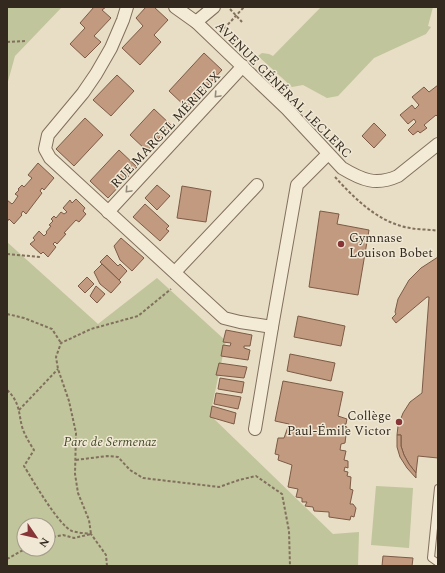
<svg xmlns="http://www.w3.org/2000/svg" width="445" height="573" viewBox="0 0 445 573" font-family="Spectral,serif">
<rect width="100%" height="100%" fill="#e8ddc5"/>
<g fill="#c0c59b" fill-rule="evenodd">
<polygon points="7,7 62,7 15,56 7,85"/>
<polygon points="321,7 433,7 428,26 431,27 426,34 374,58 338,96 327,98 303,85 292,87 258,56 262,53 269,54 273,56"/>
<path d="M7 242 98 324 157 278 226 341 210 415 333 534 359 532 358 566H7ZM24 525H48V549H24Z"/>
<polygon points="376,486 413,488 409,548 371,545"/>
</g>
<g fill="#c19a80" stroke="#7d5b46">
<polygon points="94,7 106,7 102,10 111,18 94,36 101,42 85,58 70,44 85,28 80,23"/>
<polygon points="146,7 154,7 168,20 154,35 161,42 140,65 122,48 143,26 136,18"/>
<polygon points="204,53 222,70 187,108 169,91"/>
<polygon points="117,75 134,91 111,116 93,100"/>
<polygon points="438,85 438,117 436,115 424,125 427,128 420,133 418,131 413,135 408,130 416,122 414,119 408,124 400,115 412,105 415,109 419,105 412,97 424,87 429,92"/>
<polygon points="154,109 171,125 147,151 130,135"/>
<polygon points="85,118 103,135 74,166 56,149"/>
<polygon points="374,123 386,135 374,148 362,136"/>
<polygon points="119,150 137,167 108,198 90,181"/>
<polygon points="38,163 54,178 44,190 42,188 40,191 42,193 26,214 23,211 21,214 22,215 14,224 9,219 7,222 7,200 12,204 14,202 18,196 15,194 19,190 18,189 22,185 24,187 32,178 28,175"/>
<polygon points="157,185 170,196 157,210 145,198"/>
<polygon points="182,186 211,191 206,222 177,218"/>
<polygon points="76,199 85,208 83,211 86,214 79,222 76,220 64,233 66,234 57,244 55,242 53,244 56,247 48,257 43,252 41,254 30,244 35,240 33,238 39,231 44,236 47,233 46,232 51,226 49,225 53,221 51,219 54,216 56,218 61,212 64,214 67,212 63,208 70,200 72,203"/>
<polygon points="145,204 169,226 166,229 169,231 160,241 133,217"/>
<polygon points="320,211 339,214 337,224 369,230 358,295 309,287"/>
<polygon points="121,238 144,258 132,271 120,260 114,246"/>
<polygon points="107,255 118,266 120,264 127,271 119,280 100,262"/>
<polygon points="438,257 438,458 418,456 416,473 409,464 404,455 401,446 401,435 397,435 398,426 403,413 410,402 422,393 429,297 427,297 396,323 392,318 396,314 395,312 398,299 409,280 421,268"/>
<polygon points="102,264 121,282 111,293 100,284 94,272"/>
<polygon points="87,277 94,284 85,293 78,286"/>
<polygon points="96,286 105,294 97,303 90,296"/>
<polygon points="298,316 345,326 341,346 294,337"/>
<polygon points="226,330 252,335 250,346 244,346 244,348 250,350 248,360 221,356 223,345 230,346 231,343 223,342"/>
<polygon points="290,354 335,363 331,381 287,371"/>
<polygon points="219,363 247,367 244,378 216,375"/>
<polygon points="220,378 244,382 242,393 218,389"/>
<polygon points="283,381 343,392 338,416 347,419 346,424 341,425 347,427 345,443 341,444 340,450 346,451 344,460 348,461 348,468 345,467 344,471 348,472 347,476 351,477 350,489 353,490 350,504 353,504 356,508 354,517 351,516 350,520 329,517 329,512 314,511 313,507 305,506 307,502 302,502 302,498 296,497 298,489 288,487 292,465 278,460 279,455 275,454 278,438 284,438 289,424 275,421"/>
<polygon points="216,393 241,397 238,409 214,404"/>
<polygon points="212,406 236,413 234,424 210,417"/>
<polygon points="397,435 401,435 401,446 404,455 409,464 416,473 416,478 407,468 400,457 397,447"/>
<polygon points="383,556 413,558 412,566 382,566"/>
</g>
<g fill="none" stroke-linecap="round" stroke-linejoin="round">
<defs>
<polyline id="lane" points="438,488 431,558 438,563"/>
<g id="street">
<polyline points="127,7 123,20 111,48 96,74 83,93 48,135 45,149 50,158 224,318 240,322 272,327 297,185 328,154"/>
<path d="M175 7 196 22 287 109 342 168C362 180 376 186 398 176L438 144"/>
<polyline points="196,22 214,7"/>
<polyline points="108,212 243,66"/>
<polyline points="175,272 257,185"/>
<polyline points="255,429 272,327"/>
</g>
</defs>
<use href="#lane" stroke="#81705d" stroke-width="8"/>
<use href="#street" stroke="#81705d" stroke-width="14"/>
<g stroke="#81705d" stroke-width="2" stroke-dasharray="3 2" stroke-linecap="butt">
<polyline points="230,9 242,22"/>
<polyline points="221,32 244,7"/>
<polyline points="7,42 26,41"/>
<path d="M335 177C355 199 379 223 410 228 419 230 429 229 438 231"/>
<polyline points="7,254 40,257"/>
<polyline points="7,314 24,318 52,329 61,343"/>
<path d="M7 390C21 403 18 414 23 430 26 437 30 444 34 450L24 466C32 479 59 526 72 531 78 533 85 533 91 534L106 555 107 566"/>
<polyline points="19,410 58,369"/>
<polyline points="76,460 107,456 118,457 130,470 143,478 219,487 239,480 256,476 282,494 289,531 290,566"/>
<polyline points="48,538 63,535 74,538 91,534 89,520 78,493 75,474 76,433 69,401 58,369 56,357 61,343 91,329 138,316 171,289"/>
<polyline points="7,559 25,549"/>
</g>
<use href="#lane" stroke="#f4ebd7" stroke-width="6"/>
<use href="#street" stroke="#f4ebd7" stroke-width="12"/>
</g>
<defs><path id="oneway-chevron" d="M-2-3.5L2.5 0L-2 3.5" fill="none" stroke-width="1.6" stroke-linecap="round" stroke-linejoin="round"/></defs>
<g stroke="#948a7b">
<use href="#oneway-chevron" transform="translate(217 95) rotate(133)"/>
<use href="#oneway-chevron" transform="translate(128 190) rotate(133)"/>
</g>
<g fill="#883537" stroke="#f0e8d4" stroke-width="1.5">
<circle cx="341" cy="244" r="4"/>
<circle cx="399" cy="422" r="4"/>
</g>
<g text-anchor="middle" stroke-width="3" stroke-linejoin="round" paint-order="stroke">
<g font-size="13" fill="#33291f" stroke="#f0e8d4">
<text transform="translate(284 89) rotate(45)" y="5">AVENUE GÉNÉRAL LECLERC</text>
<text transform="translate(165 129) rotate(-47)" y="5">RUE MARCEL MÉRIEUX</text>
</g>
<g font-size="13" fill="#33291f" stroke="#f0e8d4" text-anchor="start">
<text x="349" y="242">Gymnase<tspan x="349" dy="15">Louison Bobet</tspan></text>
<text x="391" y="420" text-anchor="end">Collège<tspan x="391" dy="15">Paul-Émile Victor</tspan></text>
</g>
<g font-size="13" font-style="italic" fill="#444c29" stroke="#f0e8d4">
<text x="110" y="446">Parc de Sermenaz</text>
</g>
</g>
<rect width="445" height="573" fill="none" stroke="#33291f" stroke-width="16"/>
<g transform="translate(36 537) rotate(124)"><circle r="19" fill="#f0e8d4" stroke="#a49c8c"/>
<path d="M0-3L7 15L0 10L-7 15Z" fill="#883537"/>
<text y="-6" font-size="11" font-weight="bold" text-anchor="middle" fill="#33291f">N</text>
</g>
</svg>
